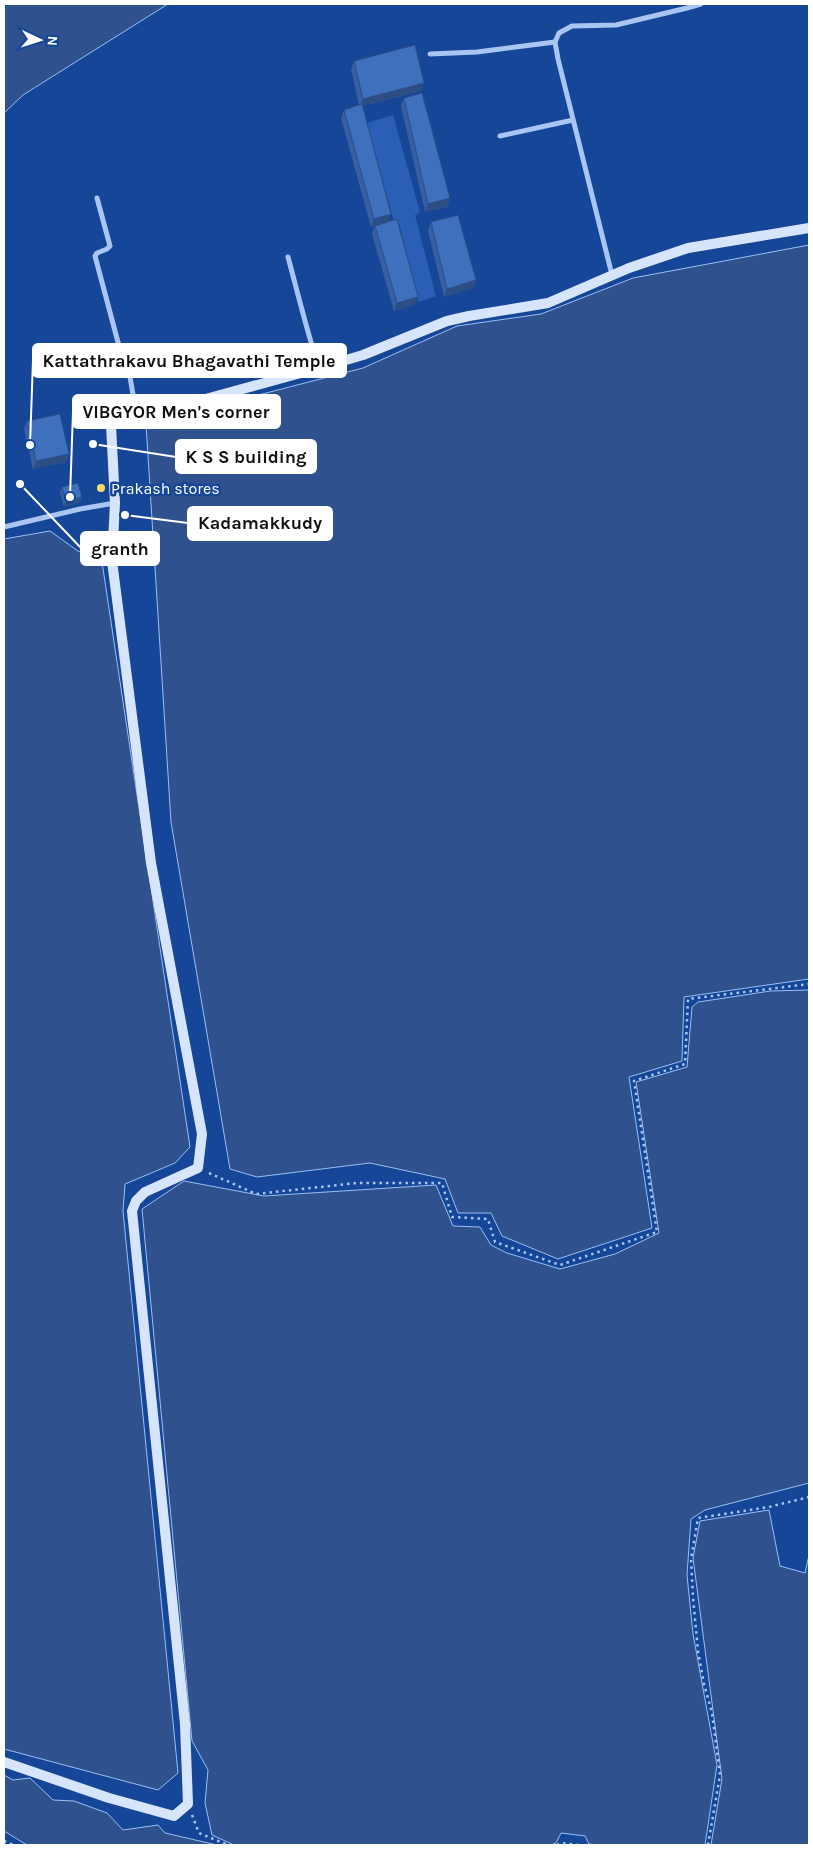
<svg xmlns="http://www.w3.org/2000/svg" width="813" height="1849" viewBox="0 0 813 1849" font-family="Karla,sans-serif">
<rect width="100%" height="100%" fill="#164697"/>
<polygon fill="#2a5fb5" points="393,115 420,212 415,215 436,296 419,302 399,223 394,222 367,123"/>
<g fill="#2f528e" stroke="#9bbff4">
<polygon points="4,4 168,4 23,95 4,113"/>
<polygon points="809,245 809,979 684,997 682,1061 629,1077 652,1228 558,1259 502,1236 491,1213 458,1213 445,1179 370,1163 257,1177 230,1169 171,822 146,424 363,368 457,326 541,314 633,278"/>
<polygon points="50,531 78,551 102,562 190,1147 175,1163 125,1184 123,1211 178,1773 158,1790 4,1749 4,539"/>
<polygon points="809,990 809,1483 705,1510 691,1519 687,1575 693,1634 717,1765 705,1845 596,1845 589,1844 585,1836 561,1833 556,1843 551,1845 234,1845 212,1835 205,1803 208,1770 192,1741 142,1209 184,1181 264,1196 436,1185 453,1226 480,1227 491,1245 507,1253 560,1269 615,1254 659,1233 636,1082 687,1067 692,1007 698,1002 738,996 770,991"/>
<polygon points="769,1510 780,1566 805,1573 809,1555 809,1845 711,1845 722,1779 693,1558 700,1521"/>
<polygon points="4,1775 13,1780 30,1778 53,1800 74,1801 107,1813 123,1830 158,1825 165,1833 217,1845 27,1845 4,1831"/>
</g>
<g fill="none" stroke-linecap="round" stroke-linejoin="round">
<g stroke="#a9c5f1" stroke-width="2.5" stroke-dasharray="2.5 4" stroke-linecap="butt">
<polyline points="209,1173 256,1194 357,1183 442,1183 452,1217 488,1219 495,1242 560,1265 657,1232 634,1081 685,1064 688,999 809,984"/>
<polyline points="192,1815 199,1833 228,1845"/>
<polyline points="4,1841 14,1845"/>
<polyline points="557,1845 561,1843 578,1845"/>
<polyline points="708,1845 720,1775 712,1713 704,1684 698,1651 693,1597 691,1559 698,1518 769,1507 809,1497"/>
</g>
<g stroke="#a9c5f1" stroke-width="5">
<polyline points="430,54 477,52 555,42"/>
<polyline points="500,136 573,120"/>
<polyline points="97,198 110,246 107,249 97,253 95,256 123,361 129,371 137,418"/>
<path d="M288 257C298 294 307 332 319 368"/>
<polyline points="612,275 558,59 555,42 559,33 572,26 616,25 687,8 701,4"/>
<polyline points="4,527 80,509 115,503"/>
</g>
<polyline stroke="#d7e5fc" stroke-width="10" points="4,1762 109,1798 174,1816 188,1804 185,1724 132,1211 136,1201 145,1192 198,1168 202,1134 151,863 112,561 115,503 111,425 319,368 363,355 447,321 469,316 548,303 629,268 688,248 809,228"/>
</g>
<g fill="#3660a3">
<polygon points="354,61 424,83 421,91 363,106 388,222 418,297 415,305 394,311 372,234 375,226 371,227 341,118 344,110 359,105 351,69"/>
<polygon points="404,98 450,198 447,207 425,212 401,106"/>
<polygon points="431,222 476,280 473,288 444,297 428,231"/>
<polygon points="27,421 66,462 33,469 24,429"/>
<polygon points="62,487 82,497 80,502 64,507 60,492"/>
</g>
<g fill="#2c4e85">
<polygon points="424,83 421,91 360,107 363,99"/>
<polygon points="450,198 447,207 425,212 428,204"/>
<polygon points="391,214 388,222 371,227 374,219"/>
<polygon points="476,280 473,288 444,297 447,289"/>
<polygon points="418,297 415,305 394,311 397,303"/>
<polygon points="69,454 66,462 33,469 36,461"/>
<polygon points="82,497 80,502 64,507 66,501"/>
</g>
<g fill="#3f70be" stroke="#2c4e85">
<polygon points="415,45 424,83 363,99 354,61"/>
<polygon points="422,93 450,198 428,204 404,98"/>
<polygon points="362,104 391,214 374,219 344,110"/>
<polygon points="458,215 476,280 447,289 431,222"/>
<polygon points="397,219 418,297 397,303 375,226"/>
<polygon points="60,414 69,454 36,461 27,421"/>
<polygon points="78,483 82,497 66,501 62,487"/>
</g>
<circle fill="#ffdd69" stroke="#164697" stroke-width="2" cx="101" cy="488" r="5"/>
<g text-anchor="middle" stroke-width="5" stroke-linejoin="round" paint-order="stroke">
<g font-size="16" fill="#fff" stroke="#164697" text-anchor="start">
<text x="111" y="494">Prakash stores</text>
</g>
</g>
<path fill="none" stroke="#fff" stroke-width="2" d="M30 445L33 360M70 497L73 412M93 444L176 457M125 515L188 523M20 484L81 548"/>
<g fill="#fff" stroke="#164697" stroke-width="2">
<circle cx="30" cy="445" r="5"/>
<circle cx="70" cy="497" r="5"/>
<circle cx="93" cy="444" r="5"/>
<circle cx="125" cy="515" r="5"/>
<circle cx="20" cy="484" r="5"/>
</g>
<g fill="#fff" stroke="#fff" stroke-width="2">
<rect x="33" y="344" width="313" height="33" rx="5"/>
<rect x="73" y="395" width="207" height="33" rx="5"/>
<rect x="176" y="440" width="140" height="33" rx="5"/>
<rect x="188" y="507" width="144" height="33" rx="5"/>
<rect x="81" y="532" width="78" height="33" rx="5"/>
</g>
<g font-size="18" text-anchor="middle" font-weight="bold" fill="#111">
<text x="189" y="367">Kattathrakavu Bhagavathi Temple</text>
<text x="176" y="418">VIBGYOR Men's corner</text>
<text x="246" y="463">K S S building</text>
<text x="260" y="529">Kadamakkudy</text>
<text x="120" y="555">granth</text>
</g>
<rect width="813" height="1849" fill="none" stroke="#ffffff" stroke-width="10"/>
<g transform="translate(40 40) rotate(94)" stroke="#164697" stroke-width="4" paint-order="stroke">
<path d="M0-4L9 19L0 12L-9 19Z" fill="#ffffff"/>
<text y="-8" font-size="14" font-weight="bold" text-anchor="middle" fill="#ffffff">N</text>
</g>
</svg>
